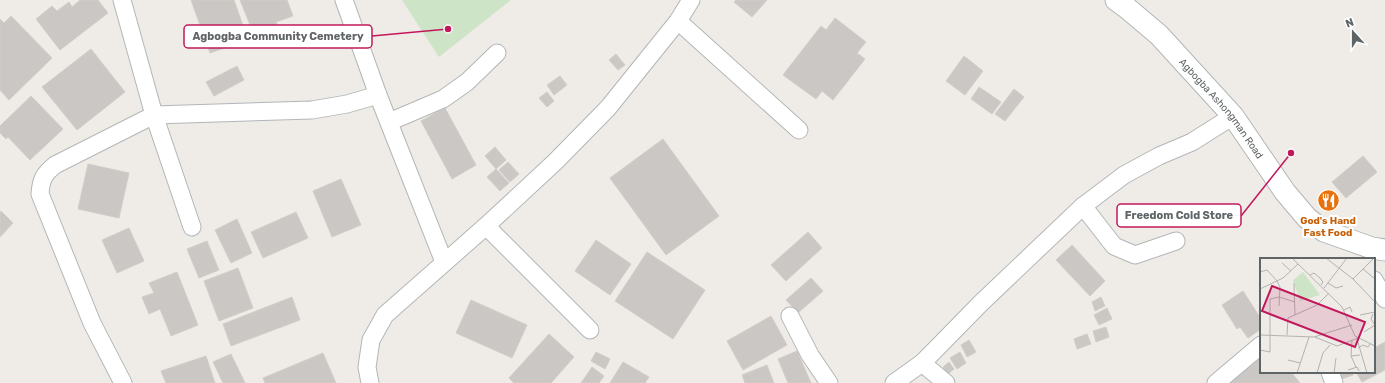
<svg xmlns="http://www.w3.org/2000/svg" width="1385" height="383" viewBox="0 0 1385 383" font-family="Rubik,sans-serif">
<rect width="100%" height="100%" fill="#efece8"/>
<polygon fill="#cde4c7" points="402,0 511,0 439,57"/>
<g fill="#cbc7c4" stroke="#d4cdc6">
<polygon points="80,0 98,0 108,13 60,50 36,19 52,6 57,11 69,2 72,7"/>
<polygon points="191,0 234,0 248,40 210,53"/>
<polygon points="240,0 287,0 293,16 276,22 278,26 254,35"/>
<polygon points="736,0 767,0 752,17 734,2"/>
<polygon points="11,16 52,58 9,100 0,90 0,19 4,23"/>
<polygon points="835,18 866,42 857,53 865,59 833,100 822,91 816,99 783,75 821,26 826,30"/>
<polygon points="91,49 125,92 77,130 42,87"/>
<polygon points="616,54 625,65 618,70 609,60"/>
<polygon points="964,56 983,71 965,95 946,81"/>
<polygon points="237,66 244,80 214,96 206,82"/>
<polygon points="560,76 567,85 554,95 547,85"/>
<polygon points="979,87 1001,102 992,114 971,99"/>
<polygon points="1014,89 1024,97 1005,121 995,114"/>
<polygon points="547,92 554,101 547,107 539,98"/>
<polygon points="31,96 63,129 30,160 8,137 6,139 0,133 0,126"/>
<polygon points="445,108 476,165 452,179 421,121"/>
<polygon points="663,139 719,216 666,255 610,178"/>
<polygon points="495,147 506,160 496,169 485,156"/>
<polygon points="1363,156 1377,172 1346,198 1332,182"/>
<polygon points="508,162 519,174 510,182 499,170"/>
<polygon points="88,164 129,173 119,218 78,209"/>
<polygon points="496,169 509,183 500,191 487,177"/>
<polygon points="341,179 361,225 332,237 313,191"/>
<polygon points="1,211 13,223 0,237 0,213"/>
<polygon points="296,212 308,238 263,258 251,232"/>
<polygon points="237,219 252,253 231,263 215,230"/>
<polygon points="129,228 144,261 117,273 102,240"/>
<polygon points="808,232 822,248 786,281 771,265"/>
<polygon points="596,240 631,264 610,295 575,271"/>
<polygon points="207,241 219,270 199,278 187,249"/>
<polygon points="1072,245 1105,281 1090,296 1056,260"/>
<polygon points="647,252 705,290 673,339 615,301"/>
<polygon points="238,268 253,308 219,321 204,281"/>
<polygon points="177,272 198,325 171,336 160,309 149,314 142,297 154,293 149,283"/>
<polygon points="811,278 823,291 798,313 786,300"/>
<polygon points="1243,291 1261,319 1261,329 1248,338 1240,327 1237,329 1222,305"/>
<polygon points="292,297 300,320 231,346 223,324"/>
<polygon points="1101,297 1105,306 1095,311 1092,302"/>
<polygon points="471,300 527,325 512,358 456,333"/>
<polygon points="1107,308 1112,319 1099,325 1094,315"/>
<polygon points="771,316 787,345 743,370 727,341"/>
<polygon points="1106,327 1109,337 1096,342 1093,331"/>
<polygon points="549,334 574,357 551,383 514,383 509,378"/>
<polygon points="1087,334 1091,344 1077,349 1074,339"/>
<polygon points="969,340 976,352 967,357 961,345"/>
<polygon points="1385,342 1385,370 1362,382 1356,372 1374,372 1374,348"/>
<polygon points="797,351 811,383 788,383 778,359"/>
<polygon points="596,352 610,359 605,369 591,361"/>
<polygon points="960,352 966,363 957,369 950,358"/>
<polygon points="323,353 336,383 265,383 263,378"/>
<polygon points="231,354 245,383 223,383 213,362"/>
<polygon points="206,356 215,383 166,383 161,371"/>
<polygon points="1261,357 1261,372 1291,372 1300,383 1230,383"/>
<polygon points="623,362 649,377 645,383 610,383"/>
<polygon points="949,362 954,369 948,374 943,367"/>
<polygon points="767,365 774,383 745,383 742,375"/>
<polygon points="592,367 604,376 599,383 581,383"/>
<polygon points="1333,372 1352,372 1353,375 1336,381"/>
</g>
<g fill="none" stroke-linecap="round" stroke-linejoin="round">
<defs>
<g id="minor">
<polyline points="122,0 154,115 192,227"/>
<polyline points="344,0 378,95 444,262"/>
<polyline points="678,21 799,130"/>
<polyline points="389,122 443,99 467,82 497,53"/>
<polyline points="1083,206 1114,246 1135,255 1176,241"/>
<polyline points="486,226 590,330"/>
<polyline points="1374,280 1385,299"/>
<polyline points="790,316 810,355 829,383"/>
<polyline points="922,363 946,383"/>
<polyline points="1330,372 1334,383"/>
<path d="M123 383 92 323 40 194C41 179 44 174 55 165L154 115 312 110 347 104 378 95"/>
<polyline points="370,383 367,367 371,340 385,315 486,226 555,162 608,108 678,21 691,0"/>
<polyline points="894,383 922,363 933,352 981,303 1083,206 1124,175 1159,156 1192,142 1233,116"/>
<polyline points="1216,383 1261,345"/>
</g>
<g id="tertiary">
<path id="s1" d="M1116 0 1127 8 1159 35 1233 116 1285 192 1307 218 1324 231 1372 248 1385 250"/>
</g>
</defs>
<use href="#minor" stroke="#b2b6b8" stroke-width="19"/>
<use href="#tertiary" stroke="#b2b6b8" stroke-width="23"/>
<use href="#minor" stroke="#fff" stroke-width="17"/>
<use href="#tertiary" stroke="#fff" stroke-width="21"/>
</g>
<defs>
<symbol id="restaurant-disc" viewBox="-11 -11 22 22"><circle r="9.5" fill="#e8710a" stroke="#fff"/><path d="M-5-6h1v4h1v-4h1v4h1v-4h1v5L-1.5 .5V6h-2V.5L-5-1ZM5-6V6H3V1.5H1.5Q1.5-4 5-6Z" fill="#fff"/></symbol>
</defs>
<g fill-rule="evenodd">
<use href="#restaurant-disc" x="1316" y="188" width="25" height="25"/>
</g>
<g text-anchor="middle" stroke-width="4" stroke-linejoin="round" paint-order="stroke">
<g font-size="10" fill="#5f6466" stroke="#fff">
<text dy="4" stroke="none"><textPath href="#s1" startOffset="152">Agbogba Ashongman Road</textPath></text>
</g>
<g font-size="10" font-weight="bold" fill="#c56008" stroke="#fff">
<text x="1328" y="224">God's Hand<tspan x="1328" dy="12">Fast Food</tspan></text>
</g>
</g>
<g transform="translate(1260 258)">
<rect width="115" height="115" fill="#efece8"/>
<path d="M43 14 60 37 40 43 33 22Z" fill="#cde4c7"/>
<path fill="none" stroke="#b1b2b0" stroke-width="1" d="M32 0 82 49 95 78 115 88M66 0 93 21 115 44M22 5 31 13M103 11 115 21M0 14 7 12 17 23 20 29 19 48M50 17 54 15 60 20 63 24 61 27M93 21 114 0M34 25 35 57M68 25 76 30 83 28M64 30 87 0M0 31 23 20 38 6M84 52 90 49 92 54M113 56 111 61 115 67M100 57 115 54M104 74 115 67M0 77 54 79 92 67M27 77 28 60 57 47 69 35M55 79 77 88 98 80M97 81 107 115M92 82 91 98 100 97M98 90 103 87 108 89 110 86M0 92 10 94V41L19 39 35 44M91 98 96 109M28 102 40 105M88 112 97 109 99 113M37 115 49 79M57 115 63 95 70 87M74 115 76 100"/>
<path fill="#c2185b" fill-opacity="0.15" stroke="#c2185b" stroke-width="2" d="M12 28 105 64 95 89 2 53Z"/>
<rect width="115" height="115" fill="none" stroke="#5f6466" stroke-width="2"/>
</g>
<path fill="none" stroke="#c2185b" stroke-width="1.5" d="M448 29L372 36M1291 153L1241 216"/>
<g fill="#c2185b" stroke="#fff" stroke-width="1.5">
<circle cx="448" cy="29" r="4"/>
<circle cx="1291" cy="153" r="4"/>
</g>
<g fill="#fff" stroke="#c2185b" stroke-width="1.5">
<rect x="184" y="25" width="188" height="23" rx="4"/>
<rect x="1117" y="204" width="124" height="23" rx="4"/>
</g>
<g font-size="11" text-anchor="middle" font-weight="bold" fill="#5f6466">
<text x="278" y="40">Agbogba Community Cemetery</text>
<text x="1179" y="219">Freedom Cold Store</text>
</g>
<g transform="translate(1353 32) rotate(339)" stroke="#ffffff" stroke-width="3" paint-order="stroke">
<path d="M0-3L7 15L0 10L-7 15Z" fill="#5f6466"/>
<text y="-6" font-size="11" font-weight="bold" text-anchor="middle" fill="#5f6466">N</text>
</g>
</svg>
